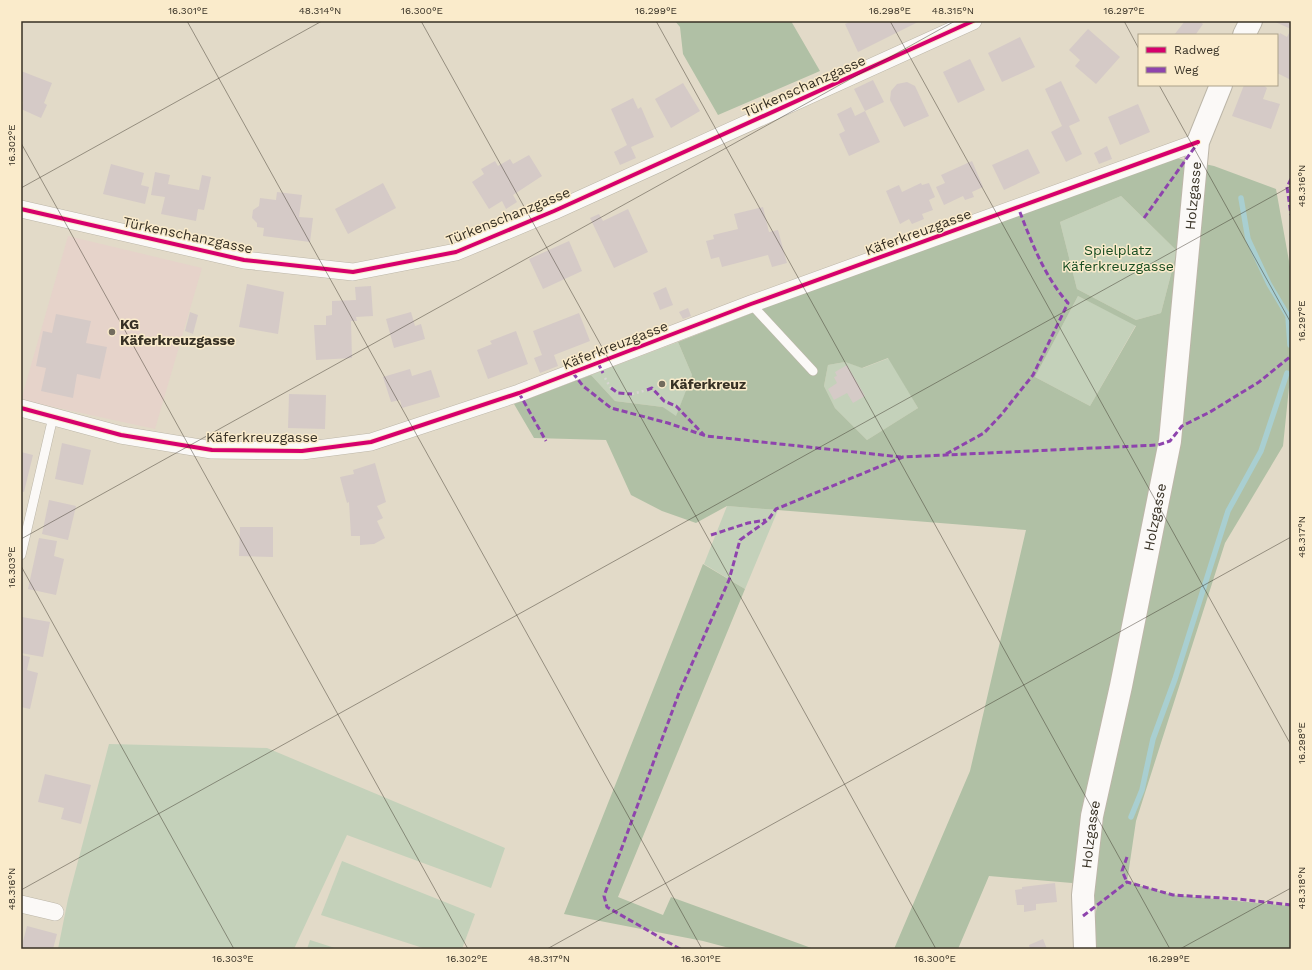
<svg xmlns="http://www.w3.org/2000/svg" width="1312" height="970" viewBox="0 0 1312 970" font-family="'Work Sans',sans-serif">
<rect width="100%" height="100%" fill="#e2dac8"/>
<polygon fill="#e6d3ca" points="68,236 202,268 155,429 21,400"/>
<g fill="#c4d1ba">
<polygon points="1121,196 1177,251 1161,313 1136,320 1077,289 1060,222"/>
<polygon points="1078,296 1136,325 1090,406 1035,377"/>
<polygon points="678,342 692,375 676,417 663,407 615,401 591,375"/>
<polygon points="889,358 918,408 867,440 835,408 824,386 828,365 845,362 863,368"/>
<polygon points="727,506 778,510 745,589 704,564"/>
<polygon points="109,744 267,748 505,848 491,888 347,835 294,949 58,949 68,899"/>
<polygon points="342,861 475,914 462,949 426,949 321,915"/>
<polygon points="310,940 338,949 307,949"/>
</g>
<g fill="#b0c0a5" fill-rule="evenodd">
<polygon points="675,21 791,21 820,71 718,115 683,54 680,27"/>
<path d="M1176 158 1214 166 1276 189 1291 272V368L1283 446 1225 543 1136 821 1127 882 1173 895 1291 906V949H1089L1097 906 1072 883 989 876 958 949H894L970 771 1026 530 727 506 696 523 662 511 631 495 606 440 534 438 514 404 591 375 615 401 663 407 676 416 692 375 678 342 785 300ZM1121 196 1177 251 1161 313 1136 320 1077 289 1060 222ZM1078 296 1136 326 1090 406 1035 377ZM888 358 918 408 867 440 835 408 824 386 828 365 845 362 862 368Z"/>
<polygon points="703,564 745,589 618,897 663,915 671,897 814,949 733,949 703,941 564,914"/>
</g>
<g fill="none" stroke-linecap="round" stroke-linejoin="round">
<g stroke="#a9cfd1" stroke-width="5.5">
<polyline points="1241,198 1248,239 1269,284 1288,316 1290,345"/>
<polyline points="1131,817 1142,790 1153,739 1175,679 1228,511 1261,451 1287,373"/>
</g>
</g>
<g fill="#d5cac7">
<polygon points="852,21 920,21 858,52 845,24"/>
<polygon points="1185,21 1199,21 1203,24 1196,34 1198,35 1174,35"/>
<polygon points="1273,21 1291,21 1291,29"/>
<polygon points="1088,29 1120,57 1096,84 1075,66 1080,60 1069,50"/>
<polygon points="1290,31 1291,32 1291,80 1277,73 1277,39 1280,33 1287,37"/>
<polygon points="1020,37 1035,67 1002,82 988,53"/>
<polygon points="970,59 985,90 958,103 943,72"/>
<polygon points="21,71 52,83 44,103 47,105 41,118 21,109 23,102 21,101"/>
<polygon points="873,80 884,102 865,111 854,89"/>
<polygon points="1061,81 1080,121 1069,126 1082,154 1066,162 1051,132 1062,126 1045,89"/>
<polygon points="907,82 915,86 929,116 904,127 890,100 891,91 897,84"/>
<polygon points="683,83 700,111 671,128 655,99"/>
<polygon points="1244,85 1263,85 1267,88 1263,99 1280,104 1271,129 1232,116"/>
<polygon points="633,98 638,109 641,107 654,137 631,147 636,158 620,165 614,152 627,145 611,109"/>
<polygon points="1138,104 1150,132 1120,145 1108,117"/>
<polygon points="851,107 855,116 865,111 880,142 849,156 839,134 845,131 837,114"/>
<polygon points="1107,146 1112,159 1099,164 1094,153"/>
<polygon points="1028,149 1040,173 1004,190 992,165"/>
<polygon points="529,155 542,176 513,195 517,202 506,209 502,201 489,209 472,182 484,174 481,169 495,161 498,166 510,159 513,164"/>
<polygon points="972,161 983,187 972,192 974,197 965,200 963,196 944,205 936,187 945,183 941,175"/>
<polygon points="111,164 144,173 141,185 149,187 145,204 103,194"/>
<polygon points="155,172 170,175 168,184 199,190 202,175 211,177 204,210 198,209 196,221 161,214 165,197 151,195"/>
<polygon points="383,183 396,208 348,234 335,209"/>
<polygon points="921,183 922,185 929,183 935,197 929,200 933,210 922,214 924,219 912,224 909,219 900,224 886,191 899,185 902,192"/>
<polygon points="277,192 302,195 299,217 313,218 310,242 263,236 264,228 257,227 257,223 252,218 253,210 259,206 260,198 276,200"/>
<polygon points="763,207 769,232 778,230 787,263 772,267 768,255 722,267 719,257 711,259 706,241 714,239 713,235 738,229 734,214"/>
<polygon points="628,209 648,252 614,268 590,218 599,214 603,221"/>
<polygon points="569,241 582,271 543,289 529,259"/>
<polygon points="247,284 284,292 278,334 239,327"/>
<polygon points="371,286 373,316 356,317 357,321 351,321 352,358 316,360 314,325 326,325 326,316 332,315 332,301 356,300 355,287"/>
<polygon points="666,287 673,305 660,310 653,293"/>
<polygon points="688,308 691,316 683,319 679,312"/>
<polygon points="190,312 198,315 193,334 185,331"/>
<polygon points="411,312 415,326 421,324 425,339 394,348 386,319"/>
<polygon points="579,313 590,341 554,355 558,366 540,373 534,358 542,355 533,331"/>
<polygon points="56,314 91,321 86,343 107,347 100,379 77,374 73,398 41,391 46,368 36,366 43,331 52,333"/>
<polygon points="516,331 528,364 488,379 477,350 492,344 490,341"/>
<polygon points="847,365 865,396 853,403 847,393 834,400 828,389 837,383 834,377 837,376 835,372"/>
<polygon points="410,369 412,376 431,370 440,397 402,408 400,400 391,402 383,377"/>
<polygon points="289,394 326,395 325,429 288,428"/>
<polygon points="62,443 91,450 83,485 55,479"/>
<polygon points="21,452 33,455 24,492 21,491"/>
<polygon points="375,463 386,502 377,506 383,518 377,521 385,538 374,544 360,545 360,536 351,536 349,502 347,503 340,477 354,474 353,470"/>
<polygon points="49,500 76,506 68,540 42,534"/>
<polygon points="240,527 273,527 273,557 239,556"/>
<polygon points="39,538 57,541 54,556 64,559 56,595 28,589"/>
<polygon points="22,617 50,622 43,657 21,653"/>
<polygon points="21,655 30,657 27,670 38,673 30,709 21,707"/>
<polygon points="45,774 91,785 81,824 61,819 64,808 38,802"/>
<polygon points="1055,883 1057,902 1036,904 1036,910 1024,912 1024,905 1017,905 1015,890 1022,889 1022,887"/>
<polygon points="27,926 57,934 53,949 21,949"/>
<polygon points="1043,939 1047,949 1030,949 1029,945"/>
</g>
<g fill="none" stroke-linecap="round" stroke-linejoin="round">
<defs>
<g id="lane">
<polyline points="751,304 813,371"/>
<polyline points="21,555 53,417"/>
</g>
<g id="street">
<polyline points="21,209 244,260 353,272 456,252 554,211 973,21"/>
<polyline points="21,408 121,435 212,450 302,451 371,442 519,393 751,304 1198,142"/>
<polyline points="21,904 55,912"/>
</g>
<g id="secondary">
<polyline points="1244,35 1251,21"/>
<path id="s1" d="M1085 949 1083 895 1092 816 1121 686 1170 441 1198 142 1221 85"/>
</g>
</defs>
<use href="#lane" stroke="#bcb6a8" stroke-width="10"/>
<use href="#street" stroke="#bcb6a8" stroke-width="18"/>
<use href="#secondary" stroke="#bcb6a8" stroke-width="24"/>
<g stroke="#d7d5d0" stroke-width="2.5" stroke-dasharray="2 3" stroke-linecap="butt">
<polyline points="605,378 611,388"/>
<polyline points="632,394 647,390"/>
</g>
<use href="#lane" stroke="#fbf9f7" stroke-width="9"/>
<use href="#street" stroke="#fbf9f7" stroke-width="17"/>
<use href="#secondary" stroke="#fbf9f7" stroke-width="22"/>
<g stroke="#8e44ad" stroke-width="3" stroke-dasharray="6 3" stroke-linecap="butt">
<polyline points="1291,179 1287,187 1291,215"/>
<polyline points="1144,218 1197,144"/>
<polyline points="598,363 603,373"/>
<polyline points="573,373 583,386 611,408 668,423 706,436 901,457"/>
<polyline points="611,388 618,393 632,394"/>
<polyline points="647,390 652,388 664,401 676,406 704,435"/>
<polyline points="519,393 546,441"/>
<path d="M946 454 984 433 1001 415 1033 375 1068 303C1044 276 1031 241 1018 207"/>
<polyline points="711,535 748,523 766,520"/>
<polyline points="1127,857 1122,871 1127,882"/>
<polyline points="1083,916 1127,882 1173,895 1238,899 1291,905"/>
<polyline points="680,949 607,907 604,896 679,693 729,580 740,540 768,520 776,509 903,457 1158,445 1170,441 1182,426 1210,412 1259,382 1291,356"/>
</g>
<defs>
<g id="cycleway">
<polyline points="21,209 244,260 353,272 456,252 554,211 973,21"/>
<polyline points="21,408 121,435 212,450 302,451 371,442 519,393 751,304 1198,142"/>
</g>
</defs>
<use href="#cycleway" stroke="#faebcb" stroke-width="6"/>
<use href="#cycleway" stroke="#d6006c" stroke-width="4"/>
</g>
<path fill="none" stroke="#373125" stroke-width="1" stroke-opacity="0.45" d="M187 21 702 949M421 21 936 949M656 21 1170 949M890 21 1291 745M1124 21 1139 49M1159 85 1291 323M21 143 468 949M21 188 322 21M21 539 955 21M21 566 234 949M21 890 1291 186M547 949 1291 537M1180 949 1291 888"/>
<g fill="#736c5e" stroke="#faebcb" stroke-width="1.5">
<circle cx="112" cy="332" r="4"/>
<circle cx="662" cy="384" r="4"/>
</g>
<g text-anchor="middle" stroke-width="3" stroke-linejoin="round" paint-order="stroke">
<g font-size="14" fill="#373125" stroke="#faebcb">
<text transform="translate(804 86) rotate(-24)" y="5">Türkenschanzgasse</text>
<text dy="5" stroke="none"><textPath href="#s1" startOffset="763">Holzgasse</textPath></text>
<text transform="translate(508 216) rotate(-22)" y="5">Türkenschanzgasse</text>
<text transform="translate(918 232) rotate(-20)" y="5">Käferkreuzgasse</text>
<text transform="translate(188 235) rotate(12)" y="5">Türkenschanzgasse</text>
<text transform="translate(615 345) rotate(-21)" y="5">Käferkreuzgasse</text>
<text x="262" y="442">Käferkreuzgasse</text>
<text dy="5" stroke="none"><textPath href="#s1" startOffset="439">Holzgasse</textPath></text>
<text dy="5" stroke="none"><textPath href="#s1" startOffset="115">Holzgasse</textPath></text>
</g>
<g font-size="14" fill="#184d22" stroke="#faebcb">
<text x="1118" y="255">Spielplatz<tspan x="1118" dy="16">Käferkreuzgasse</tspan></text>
</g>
<g font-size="14" font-weight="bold" fill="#373125" stroke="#faebcb" text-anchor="start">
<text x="120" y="329">KG<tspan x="120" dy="16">Käferkreuzgasse</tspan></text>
<text x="670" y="389">Käferkreuz</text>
</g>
</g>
<rect width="1312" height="970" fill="none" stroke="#faebcb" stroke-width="44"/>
<rect x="1138" y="34" width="140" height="52" fill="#faebcb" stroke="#aca189"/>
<rect x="1146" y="47" width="20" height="6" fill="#d6006c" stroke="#aca189"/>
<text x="1174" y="54" font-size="12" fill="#373125">Radweg</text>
<rect x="1146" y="67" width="20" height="6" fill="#8e44ad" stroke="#aca189"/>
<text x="1174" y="74" font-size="12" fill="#373125">Weg</text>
<rect x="22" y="22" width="1268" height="926" fill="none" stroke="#373125" stroke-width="1.5"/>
<g font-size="10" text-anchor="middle" fill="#373125">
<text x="188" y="14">16.301°E</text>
<text x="320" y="14">48.314°N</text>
<text x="422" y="14">16.300°E</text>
<text x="656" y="14">16.299°E</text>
<text x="890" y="14">16.298°E</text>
<text x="953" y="14">48.315°N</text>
<text x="1124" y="14">16.297°E</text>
<text transform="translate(11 145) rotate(-90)" y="4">16.302°E</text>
<text transform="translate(1301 186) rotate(-90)" y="4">48.316°N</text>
<text transform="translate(1301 321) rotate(-90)" y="4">16.297°E</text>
<text transform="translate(1301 537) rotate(-90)" y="4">48.317°N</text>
<text transform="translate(11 567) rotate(-90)" y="4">16.303°E</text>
<text transform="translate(1301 743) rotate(-90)" y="4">16.298°E</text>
<text transform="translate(1301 888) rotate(-90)" y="4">48.318°N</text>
<text transform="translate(11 889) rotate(-90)" y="4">48.316°N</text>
<text x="233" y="962">16.303°E</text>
<text x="467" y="962">16.302°E</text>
<text x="549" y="962">48.317°N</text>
<text x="701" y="962">16.301°E</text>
<text x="935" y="962">16.300°E</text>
<text x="1169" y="962">16.299°E</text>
</g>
</svg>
